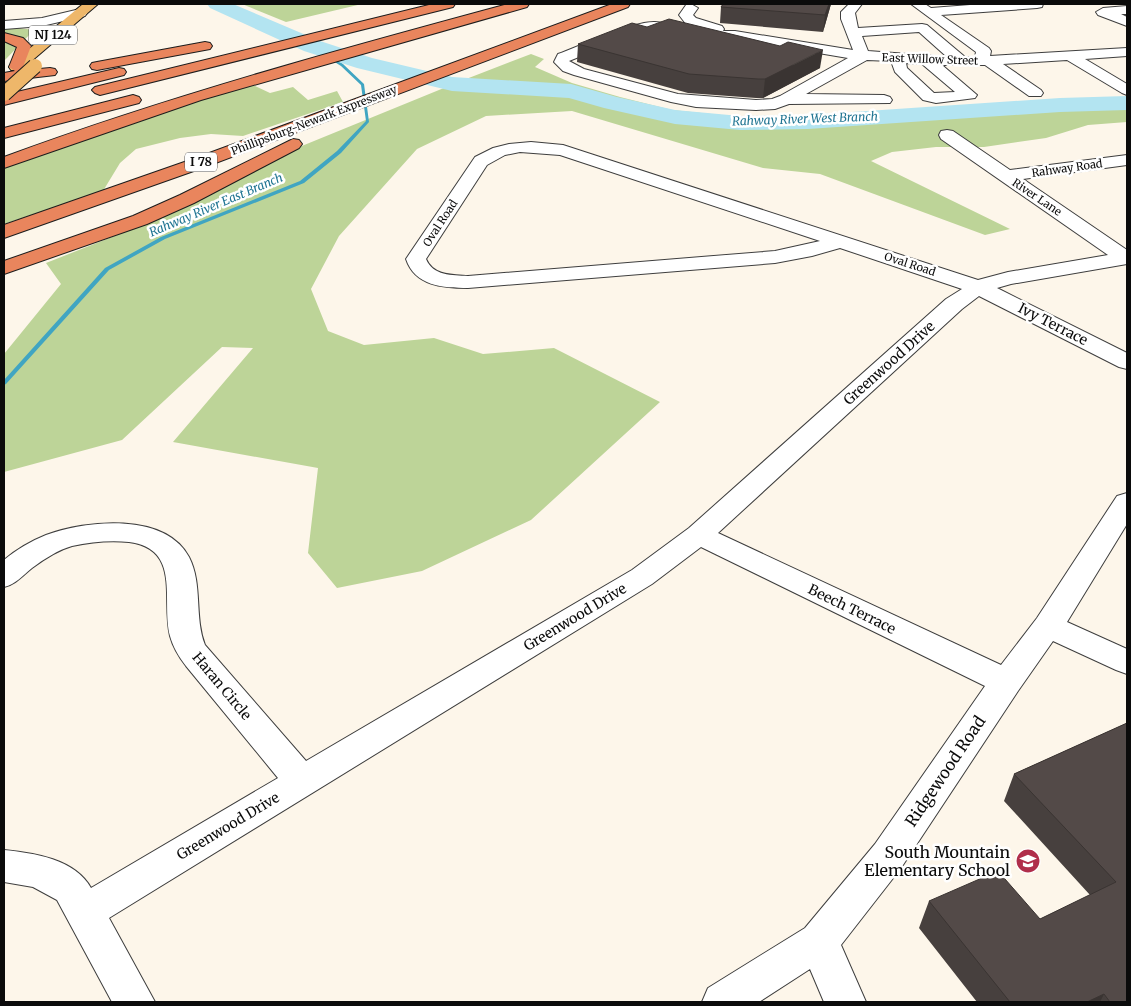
<svg xmlns="http://www.w3.org/2000/svg" width="1131" height="1006" viewBox="0 0 1131 1006" font-family="Merriweather,serif">
<rect width="100%" height="100%" fill="#fdf6ea"/>
<g fill="#bdd498">
<polygon points="242,4 362,4 286,22"/>
<polygon points="4,26 34,30 4,61"/>
<polygon points="531,54 544,59 535,67 572,83 620,97 672,110 731,116 865,117 1127,98 1127,122 1088,125 1046,138 984,147 936,147 892,152 871,161 1010,229 985,235 820,174 763,168 572,111 486,116 417,149 339,236 311,289 328,331 364,345 434,338 483,354 554,348 660,402 531,520 422,571 337,588 308,553 318,468 173,442 253,348 222,347 122,440 4,472 4,354 61,284 46,263 117,235 221,189 292,150 461,81"/>
<polygon points="251,84 270,93 293,87 308,100 337,91 343,102 243,136 211,134 180,138 136,149 120,163 103,191 4,224 4,168 90,136"/>
</g>
<g fill="none" stroke-linecap="round" stroke-linejoin="round">
<polygon fill="#40a5c2" fill-rule="evenodd" points="311,45 313,45 343,64 364,84 369,122 341,153 304,183 165,239 109,270 6,384 4,385 4,380 105,268 161,237 300,181 337,151 366,121 361,85 341,66 311,47"/>
<polygon fill="#b3e4f1" fill-rule="evenodd" points="207,4 233,4 320,41 372,58 452,77 571,84 617,97 675,110 740,116 808,115 1060,98 1127,96 1127,110 1060,112 808,129 740,130 675,124 604,108 569,98 452,91 357,68 304,51 210,8"/>
<defs>
<g id="minor">
<path d="M691 4 698 8 693 15 696 18 722 26 724 29 723 31H735L853 50 841 19V12L849 4H862L855 13 858 28 922 24 927 25 965 57H975L976 52 911 4H925L931 8 983 4H1043L1042 7 1037 8 941 15 989 48 991 51 990 56 1127 48V56L1085 59 1127 84V95L1122 93 1067 60 1003 64 1041 90 1043 93 1041 96H1029L985 65H942L977 95 975 98 936 103 923 100 895 72 891 61 867 60 806 94 884 95 890 97 892 100 890 103 789 104 775 109 756 110 696 107 671 102 574 75 563 71 554 62 558 54C580 46 634 21 655 22 673 23 690 31 709 31L686 24 679 15 686 5ZM653 30 699 39H735L848 58 780 96 772 99 756 100 678 94 584 69 569 61 633 35ZM919 32 947 57 868 51 862 36ZM906 63 922 64 955 92 934 93 907 68Z"/>
<polygon points="1127,6 1127,14 1121,14 1127,17 1127,26 1098,15 1096,12 1103,8"/>
<polygon points="80,9 85,10 87,13 85,16 42,26 4,29 4,21 42,18"/>
<path d="M947 130 953 131 1010 170 1127 155V165L1023 179 1127 250V264L1011 284 997 288 1127 353V369L1119 367 979 296 962 309 718 533 1001 665 1037 618 1117 496 1127 493V524L1067 622 1127 649V674L1116 670 1053 641 1018 691 901 868 841 945 866 1002H824L810 969 759 1002H702L708 988 805 928 875 844 985 686 701 547 652 584 109 918 155 1002H112L57 900 33 887 4 882V850C34 853 75 859 91 888L278 778 186 666C179 657 173 647 170 636 161 600 182 549 129 542 111 540 90 542 72 546 58 550 44 559 32 568 22 576 16 584 4 587V560C16 550 31 541 46 535 86 520 165 512 189 557 203 584 194 617 205 645L306 761 632 570 689 528 946 299 962 289 840 248 812 256 775 263 468 288C443 288 415 286 406 259L475 157 493 148 509 144 531 142 563 145 978 280 1008 272 1108 255 941 139 939 135 941 131ZM520 152 560 155 820 241 775 251 468 276C452 275 433 276 426 259L487 165 505 155Z"/>
</g>
<polygon id="major" points="83,4 98,4 21,70 11,70 9,67 11,64"/>
<g id="highway">
<polygon points="433,4 455,4 453,7 100,95 95,93 92,90 95,87"/>
<path d="M508 4H529L527 7 201 100 4 168V157C169 96 338 50 508 4Z"/>
<polygon points="612,4 630,4 628,7 205,167 4,238 4,225 193,159"/>
<polygon points="4,33 23,38 31,46 23,67 18,71 50,68 55,69 57,72 55,75 4,81 4,73 15,71 9,67 17,47 4,41"/>
<polygon points="205,42 210,43 212,46 210,49 97,70 92,69 90,66 92,63 97,62"/>
<polygon points="119,68 124,69 126,72 124,75 4,105 4,95"/>
<polygon points="133,95 139,97 141,100 139,103 4,138 4,128"/>
<polygon points="293,139 299,140 302,144 299,148 194,203 147,224 4,274 4,261 133,216 180,195"/>
</g>
</defs>
<use href="#minor" stroke="#3e3e3e" stroke-width="2"/>
<use href="#major" stroke="#1c1c1c" stroke-width="2"/>
<use href="#highway" stroke="#1c1c1c" stroke-width="2"/>
<use href="#minor" fill="#fff" fill-rule="evenodd"/>
<use href="#major" fill="#eeb76a" fill-rule="evenodd"/>
<use href="#highway" fill="#e9855d" fill-rule="evenodd"/>
<defs>
<polyline id="major-bridge" points="4,94 35,66"/>
</defs>
<use href="#major-bridge" stroke="#1c1c1c" stroke-width="16" stroke-linecap="butt"/>
<use href="#major-bridge" stroke="#eeb76a" stroke-width="14"/>
</g>
<g fill="#47403e">
<polygon points="723,4 831,4 823,32 720,23 721,7"/>
<polygon points="578,44 820,68 763,98 756,98 688,93 577,62"/>
<polygon points="1127,723 1127,1002 977,1002 919,928 929,901 1040,919 1090,895 1004,801 1014,774"/>
</g>
<g fill="#3a3432">
<polygon points="829,4 831,4 823,32 825,15"/>
<polygon points="823,50 820,68 763,98 765,79"/>
<polygon points="1104,994 1100,1002 1087,1002"/>
</g>
<g fill="#534a48" stroke="#3a3432">
<polygon points="723,4 829,4 825,15 721,7"/>
<polygon points="669,19 780,46 788,42 823,50 765,79 758,79 689,74 578,44 632,23 647,27"/>
<polygon points="1127,723 1127,1002 1110,1002 1104,994 1087,1002 1010,1002 929,901 998,871 1040,919 1116,882 1014,774"/>
</g>
<defs>
<symbol id="school-disc" viewBox="-11 -11 22 22"><circle r="9.5" fill="#b02e4b" stroke="#fff"/><path d="M0-5L7-2L0 1L-7-2ZM-4 1L0 2.5L4 1V4Q0 6-4 4Z" fill="#fff"/></symbol>
</defs>
<g fill-rule="evenodd">
<use href="#school-disc" x="1014" y="847" width="28" height="28"/>
</g>
<g text-anchor="middle" stroke-width="5" stroke-linejoin="round" paint-order="stroke">
<g font-size="11" fill="#0b0b0b" stroke="#fff">
<text transform="translate(930 59) rotate(2)" y="4">East Willow Street</text>
<text transform="translate(314 120) rotate(-21)" y="4">Phillipsburg-Newark Expressway</text>
<text transform="translate(1067 168) rotate(-8)" y="4">Rahway Road</text>
<text transform="translate(1037 197) rotate(34)" y="4">River Lane</text>
<text transform="translate(440 223) rotate(-57)" y="4">Oval Road</text>
<text transform="translate(910 264) rotate(18)" y="4">Oval Road</text>
</g>
<g fill="#fff" stroke="#545454" stroke-width="1">
<rect x="29" y="25.5" width="48" height="19" rx="4"/>
<rect x="185" y="152.5" width="32" height="19" rx="4"/>
</g>
<g font-size="12" font-weight="bold" fill="#0b0b0b">
<text x="53" y="39">NJ 124</text>
<text x="201" y="166">I 78</text>
</g>
<g font-size="12" font-style="italic" fill="#1f7492" stroke="#fff">
<text transform="translate(805 119) rotate(-2)" y="4">Rahway River West Branch</text>
<text transform="translate(216 205) rotate(-23)" y="4">Rahway River East Branch</text>
</g>
<g font-size="14" fill="#0b0b0b" stroke="#fff">
<text transform="translate(1053 324) rotate(27)" y="5">Ivy Terrace</text>
<text transform="translate(889 363) rotate(-42)" y="5">Greenwood Drive</text>
<text transform="translate(852 609) rotate(26)" y="5">Beech Terrace</text>
<text transform="translate(575 617) rotate(-31)" y="5">Greenwood Drive</text>
<text transform="translate(222 686) rotate(50)" y="5">Haran Circle</text>
<text transform="translate(228 826) rotate(-31)" y="5">Greenwood Drive</text>
</g>
<g font-size="16" fill="#0b0b0b" stroke="#fff">
<text transform="translate(945 771) rotate(-56)" y="6">Ridgewood Road</text>
</g>
<g font-size="16" fill="#0b0b0b" stroke="#fff" text-anchor="end">
<text x="1010" y="858">South Mountain<tspan x="1010" dy="18">Elementary School</tspan></text>
</g>
</g>
<rect width="1131" height="1006" fill="none" stroke="#0b0b0b" stroke-width="10"/>
</svg>
